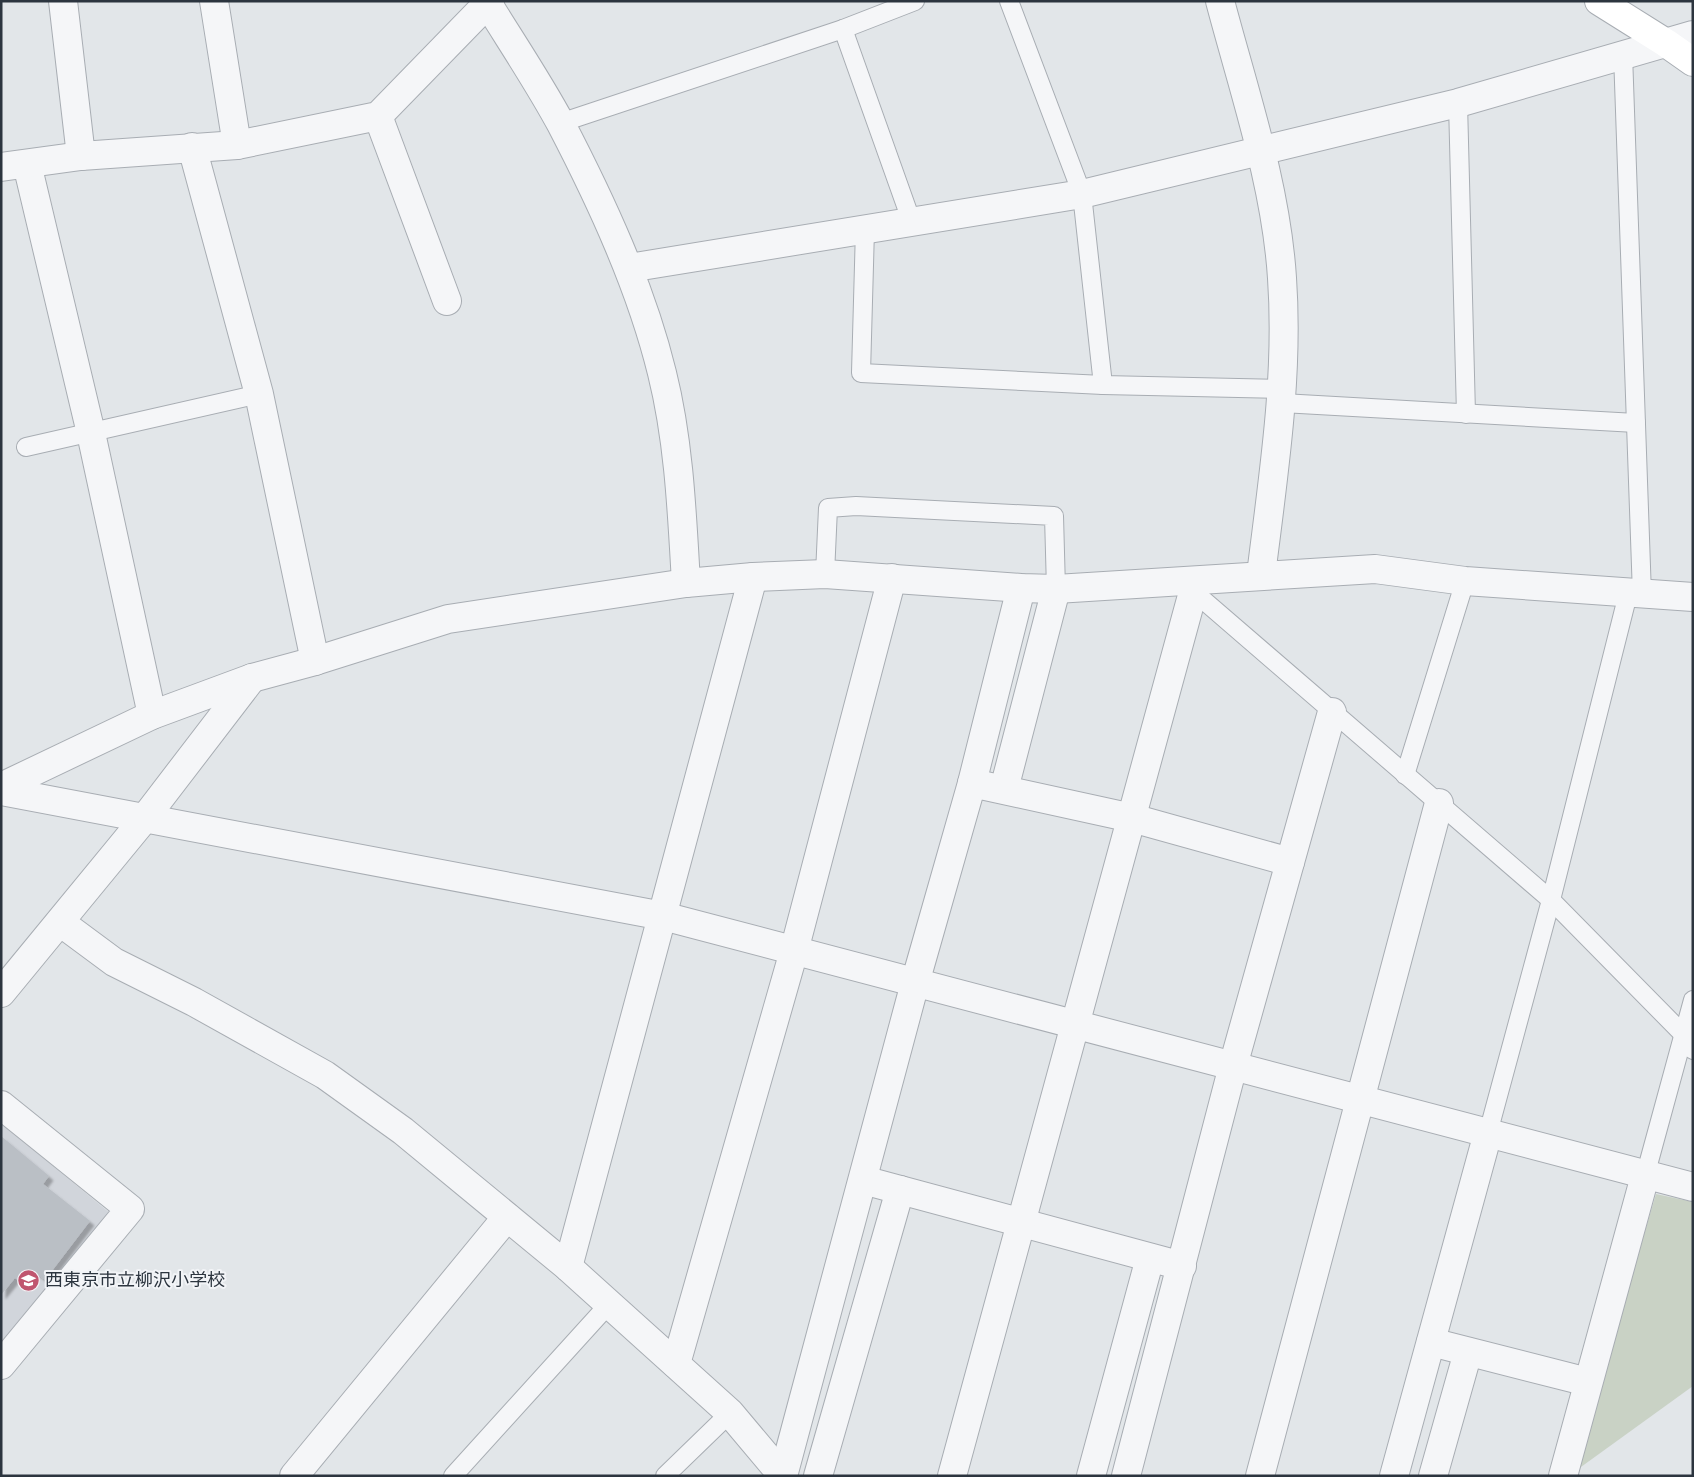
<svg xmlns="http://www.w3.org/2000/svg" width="1694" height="1477" viewBox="0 0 1694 1477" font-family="'Work Sans','Noto Sans JP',sans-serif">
<defs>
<filter id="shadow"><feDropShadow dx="4.5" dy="4.5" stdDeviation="1" flood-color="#0004"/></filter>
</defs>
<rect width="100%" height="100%" fill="#e2e6e9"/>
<polygon fill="#d1d5db" points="1,1123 111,1214 1,1347"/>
<polygon fill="#c9d2c5" points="1656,1194 1693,1202 1693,1386 1574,1472"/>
<polygon fill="#babfc5" filter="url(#shadow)" points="1,1136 49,1176 43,1184 90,1221 45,1280 32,1270 23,1283 15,1278 1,1295"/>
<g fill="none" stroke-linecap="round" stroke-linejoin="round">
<defs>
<g id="lane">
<polyline points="1009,1 1082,194 1103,385"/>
<polyline points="843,29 911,220"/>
<polyline points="1623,54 1642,595"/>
<polyline points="1458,103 1466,414"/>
<polyline points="560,123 843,29 915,1"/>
<polyline points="865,229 861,373 1103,385 1282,389"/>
<polyline points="1282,403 1636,423"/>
<polyline points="26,447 259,394"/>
<polyline points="825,574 828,508 856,506 1054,516 1056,589"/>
<polyline points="1194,592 1551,900 1683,1034 1693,1050"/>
<polyline points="1405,775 1465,581"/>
<polyline points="1488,1133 1551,900 1628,594"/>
<polyline points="1645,1176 1693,1000"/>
<polyline points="453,1476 609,1304"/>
<polyline points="665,1476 730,1413"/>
</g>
<g id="street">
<polyline points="63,1 81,156"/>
<polyline points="214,1 237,145"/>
<path d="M1220 1C1244 92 1276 184 1282 278 1289 377 1273 477 1261 575"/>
<path d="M488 4C512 43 539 83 561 124 601 201 641 287 662 373 679 441 682 513 686 583"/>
<polyline points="378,116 447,301"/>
<polyline points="192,147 259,394 315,661"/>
<polyline points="27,164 91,433 152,715"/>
<polyline points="1,167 81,156 237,145 378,116 490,1"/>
<polyline points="629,268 1082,194 1458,103 1693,35"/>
<polyline points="972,783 1021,588"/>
<polyline points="1,787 152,715 252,678 315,661 448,619 686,583 753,577 825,574 1021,588 1056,589 1375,569 1465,581 1693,597"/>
<polyline points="1004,789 1056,589"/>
<polyline points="1,791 663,916 1693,1187"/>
<polyline points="60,922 114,962 194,1002 325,1075 403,1131 568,1267 730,1413 783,1476"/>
<polyline points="1,993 144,819 252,678"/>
<polyline points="1,1105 130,1209 1,1365"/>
<polyline points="863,1180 1182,1266"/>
<polyline points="568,1267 753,577"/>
<polyline points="1431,1342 1588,1382"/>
<polyline points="676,1364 794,951 892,578"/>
<polyline points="294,1476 507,1217"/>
<polyline points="783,1476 915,983 972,783 1132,818 1290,862"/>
<polyline points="818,1476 900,1190"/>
<polyline points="952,1476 1196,581"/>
<polyline points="1091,1476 1150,1258"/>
<polyline points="1126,1476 1233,1066 1332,712"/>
<polyline points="1260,1476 1439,803"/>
<polyline points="1394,1476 1488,1133"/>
<polyline points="1433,1476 1468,1352"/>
<polyline points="1563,1476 1645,1176"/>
</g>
<polyline id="secondary" points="1599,1 1666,43 1693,62"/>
</defs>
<use href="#lane" stroke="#a8adb3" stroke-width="20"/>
<use href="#street" stroke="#a8adb3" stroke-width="30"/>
<use href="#secondary" stroke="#a8adb3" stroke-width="30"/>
<use href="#lane" stroke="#f5f6f8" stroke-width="18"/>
<use href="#street" stroke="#f5f6f8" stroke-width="28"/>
<use href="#secondary" stroke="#fff" stroke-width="28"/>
</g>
<defs>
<symbol id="school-disc" viewBox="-11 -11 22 22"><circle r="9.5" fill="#c0566f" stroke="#f2f4f7"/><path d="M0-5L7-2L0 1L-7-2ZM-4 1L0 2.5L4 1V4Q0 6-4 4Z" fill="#fff"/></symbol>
</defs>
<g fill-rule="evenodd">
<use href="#school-disc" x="16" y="1268" width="25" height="25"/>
</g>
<g text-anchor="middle" stroke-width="4" stroke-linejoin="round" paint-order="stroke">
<g font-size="18" fill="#2c353f" stroke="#f2f4f7" text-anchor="start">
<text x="45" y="1286">西東京市立柳沢小学校</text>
</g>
</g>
<rect width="1694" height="1477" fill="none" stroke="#2c353f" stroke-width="5"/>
</svg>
